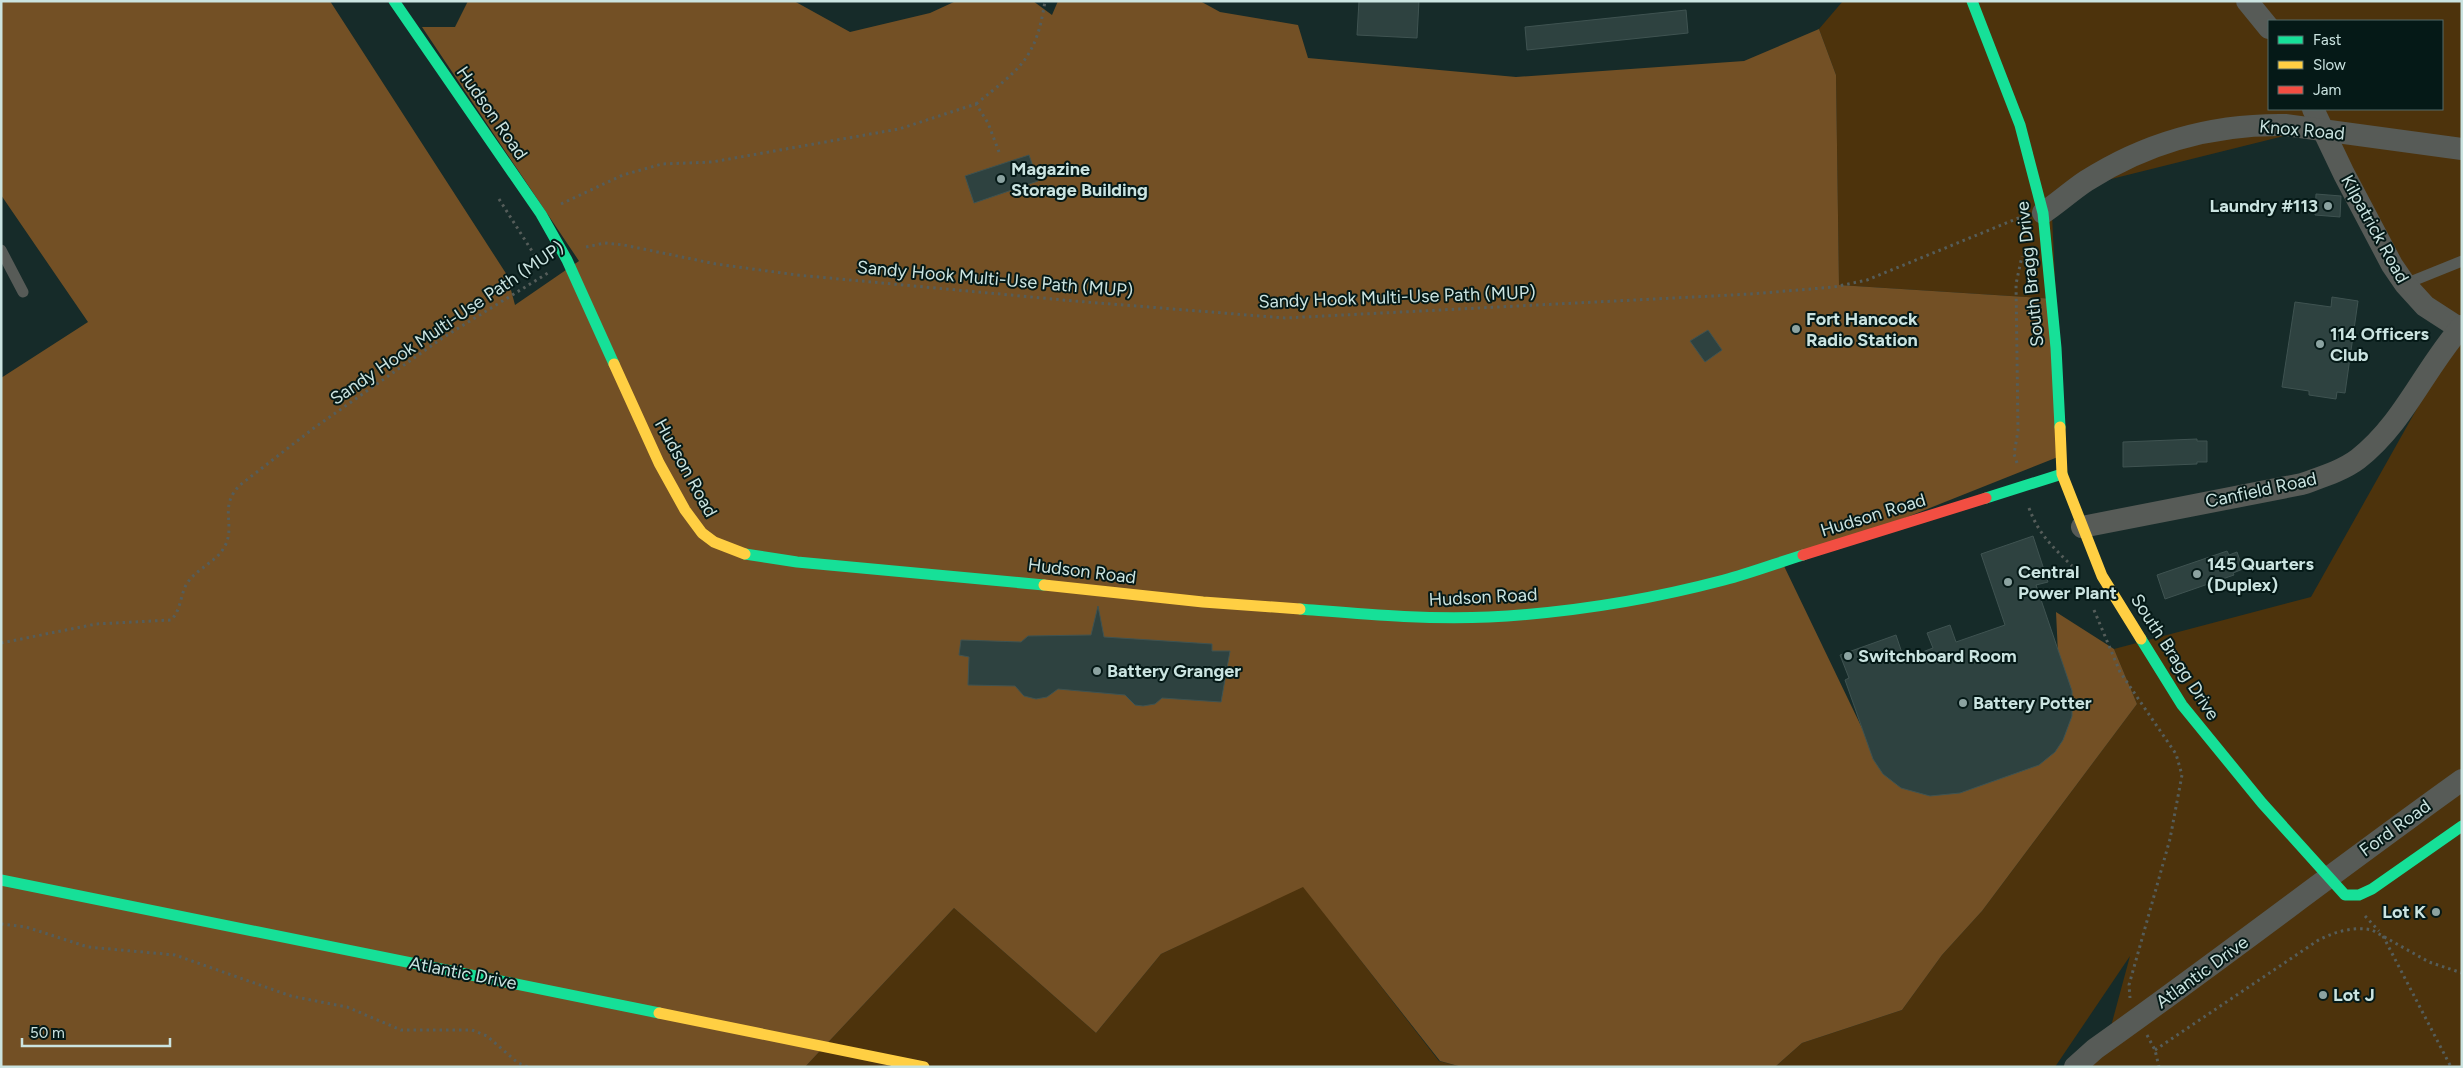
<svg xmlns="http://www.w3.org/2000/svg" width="2463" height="1068" viewBox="0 0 2463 1068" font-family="Figtree,sans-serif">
<rect width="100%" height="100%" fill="#162b29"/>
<g fill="#4d330c" fill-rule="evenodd">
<path d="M1843 1H2462V1067H2062L2110 1030 2130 956 2055 1067H1775L1802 1043 1902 1010 1942 955 1982 911 2137 704 2114 649 2311 597 2460 332 2402 287 2332 124 2051 194 2056 299 1839 285 1836 75 1819 29ZM2269 21H2442V109H2269Z"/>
<polygon points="1303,886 1439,1061 1462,1067 805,1067 954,908 1096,1033 1161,954"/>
</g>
<polygon fill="#735025" points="1,1 330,1 507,275 515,305 579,261 422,27 455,27 468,1 794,1 850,32 930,13 956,1 1033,1 1052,15 1058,1 1200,1 1220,12 1298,25 1308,58 1516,77 1744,61 1819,29 1836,75 1839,285 2056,299 2063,455 1784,566 1874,753 2062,738 2056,612 2114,649 2137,704 1982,911 1942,955 1902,1010 1802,1043 1775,1067 1462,1067 1440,1061 1303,887 1161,954 1096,1033 954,908 805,1067 1,1067 1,378 88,322 1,195"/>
<g fill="#2e4240" stroke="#3f5351">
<polygon points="1359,1 1419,1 1417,38 1357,35"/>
<polygon points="1686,10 1688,33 1527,50 1525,27"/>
<polygon points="1029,155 1038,181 974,203 965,176"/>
<polygon points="2316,194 2341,196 2340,217 2315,215"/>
<polygon points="2332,297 2358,301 2345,393 2337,392 2336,399 2309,395 2309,391 2282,387 2295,302 2331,307"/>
<polygon points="1708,330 1722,350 1705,362 1690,341"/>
<polygon points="2197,439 2197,441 2207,441 2207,462 2197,462 2197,464 2123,467 2123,442"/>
<polygon points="2033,536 2048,582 2036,585 2072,691 2072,716 2063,740 2055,752 2039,765 1960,793 1930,796 1901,788 1883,774 1873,759 1845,680 1849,678 1840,655 1896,635 1904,659 1933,648 1927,633 1950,625 1956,642 2005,625 1981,554"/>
<polygon points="2227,551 2229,555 2237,552 2243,569 2233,573 2234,575 2165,599 2157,575"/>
<polygon points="1098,606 1104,637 1212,644 1212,651 1230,651 1221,702 1162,698 1155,704 1143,706 1135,705 1125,695 1058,689 1047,697 1036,699 1024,696 1015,686 968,685 969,657 959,655 961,640 1021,642 1028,636 1091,635"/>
</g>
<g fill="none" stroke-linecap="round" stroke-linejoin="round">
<g stroke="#555d5a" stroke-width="3" stroke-dasharray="2.5 4" stroke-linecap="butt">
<path d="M976 104C1020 68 1036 60 1045 1"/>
<polyline points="499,199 537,259"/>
<polyline points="561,204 623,175 662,164 712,162 899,129 976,104 988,123 999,152"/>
<polyline points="586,247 605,243 624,245 716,264 797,275 1074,301 1285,318 1751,294 1834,287 1867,280 2021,217"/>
<polyline points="2017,463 2014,454 2018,431 2016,284 2022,256"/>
<path d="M2029 508C2039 535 2053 547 2072 566"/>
<polyline points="2094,610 2120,672 2176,754 2182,775 2170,839 2129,985 2130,998"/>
<path d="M1 643 96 624 171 620C181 610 180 597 186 585 195 569 216 563 225 546 236 524 218 507 240 485L314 428 444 337 548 273"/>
<polyline points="2365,916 2379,931"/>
<polyline points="1,924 26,927 88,947 175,955 291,996 347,1007 401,1030 472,1030 487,1036 518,1063 528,1067"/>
<polyline points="2383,936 2451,1067"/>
<polyline points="2147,1035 2155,1050 2159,1067"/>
<path d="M2155 1050 2317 941C2333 932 2354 926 2372 930L2429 962 2462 973"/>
</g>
<g stroke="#575b57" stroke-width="11">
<polyline points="1,250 23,292"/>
<polyline points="2405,284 2462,261"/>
</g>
<g stroke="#575b57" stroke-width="22">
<polyline points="2247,1 2269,28"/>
<polyline points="2313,109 2344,174 2392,265 2405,284 2425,306 2462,330"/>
<path d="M2043 213C2058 203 2071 191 2086 181 2147 142 2214 124 2285 125L2462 149"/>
<path d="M2082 527 2302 484C2321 477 2342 471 2358 459 2404 423 2424 369 2462 326"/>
<path d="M2075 1067 2095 1049C2219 961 2339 868 2462 780"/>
</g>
<g stroke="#16e098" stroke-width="11">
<polyline points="394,1 541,214 567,260 614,364"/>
<polyline points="1972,1 2020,125 2043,213 2056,348 2060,427"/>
<polyline points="1986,498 2062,474"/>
<polyline points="745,554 797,562 1044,585"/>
<path d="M1300 609C1363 614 1426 620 1489 617 1567 613 1648 600 1724 580 1751 573 1777 563 1803 555"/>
<polyline points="2141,639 2182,705 2262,803 2345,895 2359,895 2372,889 2462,826"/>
<polyline points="1,880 659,1013"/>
</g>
<g stroke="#ffcf43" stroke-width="11">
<polyline points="614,364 659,463 685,510 702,533 714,542 745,554"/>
<polyline points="2060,427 2062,474 2102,576 2141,639"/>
<polyline points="1044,585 1203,602 1300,609"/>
<polyline points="659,1013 924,1067"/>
</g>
<polyline stroke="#f24e42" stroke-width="11" points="1803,555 1986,498"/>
</g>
<g fill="#8ca3a1" stroke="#051917" stroke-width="2">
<circle cx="1001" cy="179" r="5"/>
<circle cx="2328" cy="206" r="5"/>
<circle cx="1796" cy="329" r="5"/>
<circle cx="2320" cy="344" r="5"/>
<circle cx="2197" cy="574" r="5"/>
<circle cx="2008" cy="582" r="5"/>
<circle cx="1848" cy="656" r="5"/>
<circle cx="1097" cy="671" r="5"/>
<circle cx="1963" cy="703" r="5"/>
<circle cx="2436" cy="912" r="5"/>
<circle cx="2323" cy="995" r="5"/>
</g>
<g text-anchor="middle" stroke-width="4" stroke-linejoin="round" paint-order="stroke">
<g font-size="18" fill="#cbe4e1" stroke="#051917">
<text transform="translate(492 113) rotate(55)" y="6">Hudson Road</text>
<text transform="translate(2302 130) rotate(5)" y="6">Knox Road</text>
<text transform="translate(2375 229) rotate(61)" y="6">Kilpatrick Road</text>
<text transform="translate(2030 274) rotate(-96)" y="6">South Bragg Drive</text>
<text transform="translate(995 279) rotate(5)" y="6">Sandy Hook Multi-Use Path (MUP)</text>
<text transform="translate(1397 297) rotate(-2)" y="6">Sandy Hook Multi-Use Path (MUP)</text>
<text transform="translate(447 323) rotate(-34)" y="6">Sandy Hook Multi-Use Path (MUP)</text>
<text transform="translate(686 468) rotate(61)" y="6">Hudson Road</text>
<text transform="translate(2261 490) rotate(-12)" y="6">Canfield Road</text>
<text transform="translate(1873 515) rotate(-17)" y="6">Hudson Road</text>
<text transform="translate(1082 571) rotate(7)" y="6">Hudson Road</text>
<text transform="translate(1483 597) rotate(-3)" y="6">Hudson Road</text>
<text transform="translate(2175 657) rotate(57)" y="6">South Bragg Drive</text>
<text transform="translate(2395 828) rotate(-36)" y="6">Ford Road</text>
<text transform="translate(2202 972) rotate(-36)" y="6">Atlantic Drive</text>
<text transform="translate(463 973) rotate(11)" y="6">Atlantic Drive</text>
</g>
<g font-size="18" font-weight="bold" fill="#cbe4e1" stroke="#051917" text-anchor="start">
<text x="1011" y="175">Magazine<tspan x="1011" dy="21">Storage Building</tspan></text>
<text x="2318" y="212" text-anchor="end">Laundry #113</text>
<text x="1806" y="325">Fort Hancock<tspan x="1806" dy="21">Radio Station</tspan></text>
<text x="2330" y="340">114 Officers<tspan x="2330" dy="21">Club</tspan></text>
<text x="2207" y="570">145 Quarters<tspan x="2207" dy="21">(Duplex)</tspan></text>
<text x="2018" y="578">Central<tspan x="2018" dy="21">Power Plant</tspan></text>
<text x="1858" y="662">Switchboard Room</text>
<text x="1107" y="677">Battery Granger</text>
<text x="1973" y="709">Battery Potter</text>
<text x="2426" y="918" text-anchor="end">Lot K</text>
<text x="2333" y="1001">Lot J</text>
</g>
</g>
<rect width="2463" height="1068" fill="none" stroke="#cbe4e1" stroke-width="5"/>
<rect x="2268" y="20" width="175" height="90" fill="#051917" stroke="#546a68"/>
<rect x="2278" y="36" width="25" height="8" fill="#16e098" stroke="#546a68"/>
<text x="2313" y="45" font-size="15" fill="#cbe4e1">Fast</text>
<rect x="2278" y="61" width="25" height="8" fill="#ffcf43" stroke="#546a68"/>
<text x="2313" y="70" font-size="15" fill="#cbe4e1">Slow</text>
<rect x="2278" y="86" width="25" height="8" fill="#f24e42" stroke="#546a68"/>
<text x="2313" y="95" font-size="15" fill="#cbe4e1">Jam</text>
<path d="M22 1038v8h148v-8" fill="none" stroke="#cbe4e1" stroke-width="2.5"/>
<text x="30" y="1038" font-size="15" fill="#cbe4e1" stroke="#051917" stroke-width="4" paint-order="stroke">50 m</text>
</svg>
